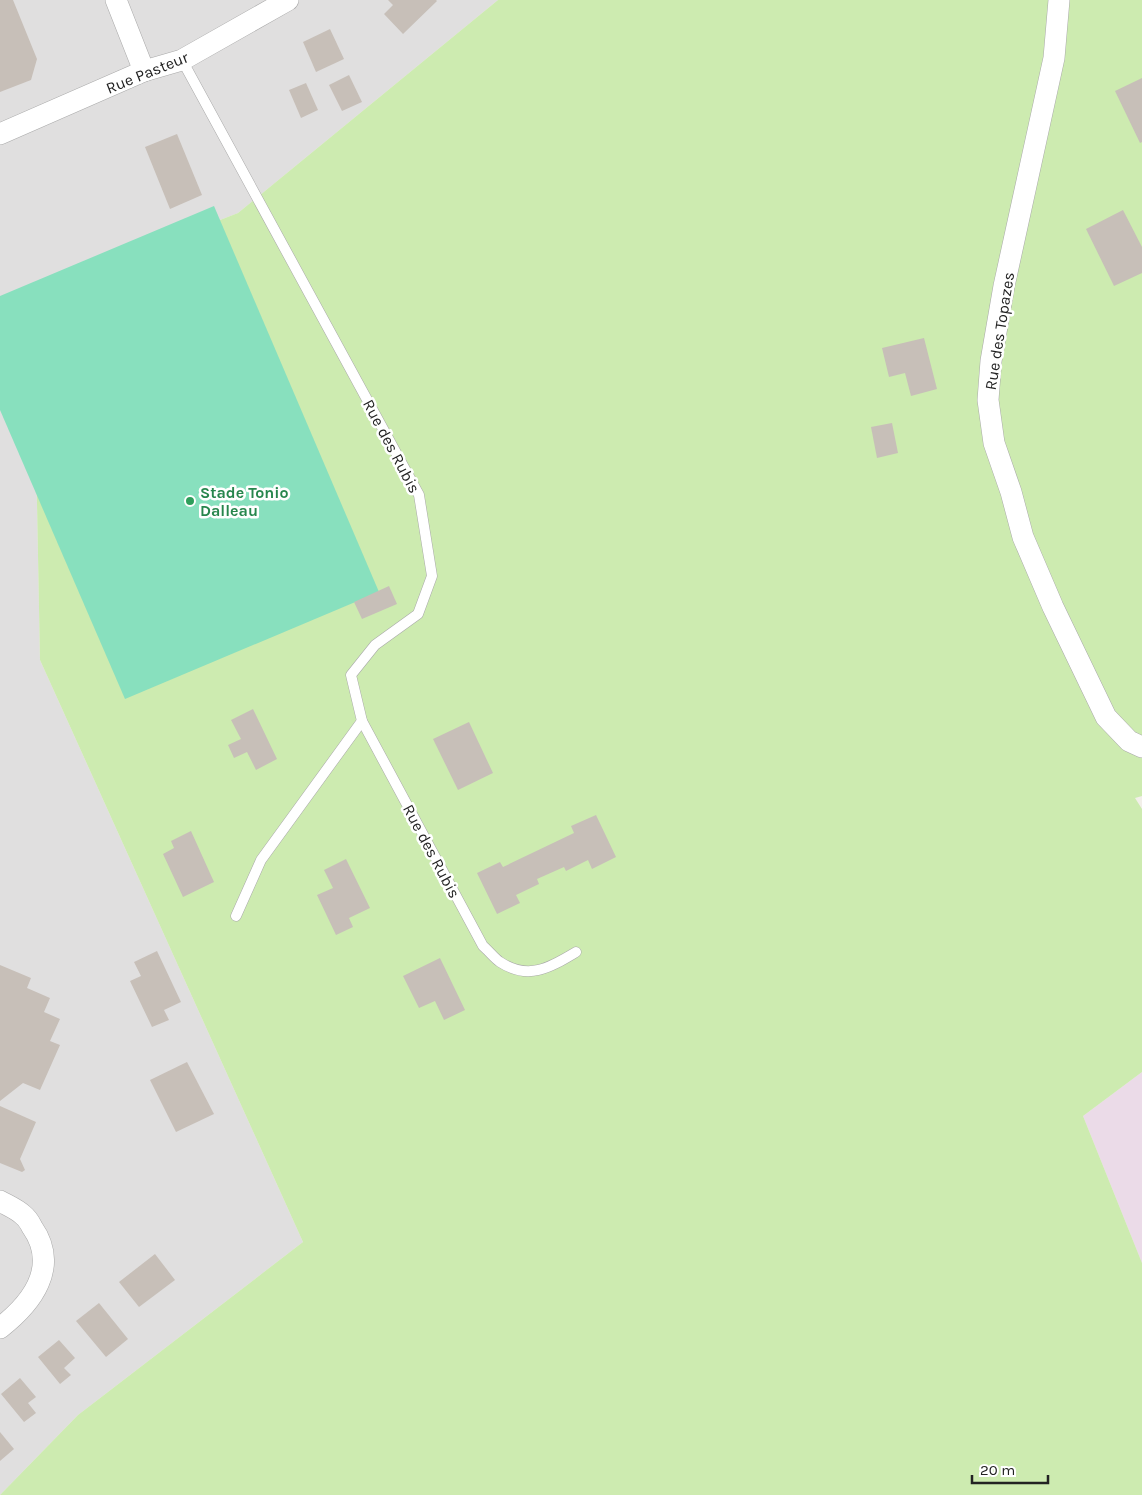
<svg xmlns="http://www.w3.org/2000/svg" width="1142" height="1495" viewBox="0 0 1142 1495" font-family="Karla,sans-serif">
<rect width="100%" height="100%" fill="#f2efe9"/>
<polygon fill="#e0dfdf" points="0,0 498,0 238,213 33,293 40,660 303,1242 78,1415 0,1495"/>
<polygon fill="#ebdbe8" points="1142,1072 1142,1263 1083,1116"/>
<polygon fill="#cdebb0" points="498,0 1142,0 1142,796 1135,798 1142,809 1142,1072 1083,1116 1142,1263 1142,1495 0,1495 78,1415 303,1242 40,660 33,293 238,213"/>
<polygon fill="#88e0be" points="214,206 379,592 125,699 0,410 0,296"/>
<g fill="#c7bfb8">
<polygon points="0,0 13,0 37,59 31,80 0,92"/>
<polygon points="388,0 436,0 437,1 403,34 384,14 393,5"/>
<polygon points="330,29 344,59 316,72 303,42"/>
<polygon points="349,75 362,102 342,111 329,85"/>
<polygon points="1142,78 1142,142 1140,143 1115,91"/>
<polygon points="306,83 318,110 301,118 289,90"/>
<polygon points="177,134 202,195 170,209 145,147"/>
<polygon points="1123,210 1142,247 1142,273 1114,286 1086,229"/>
<polygon points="924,338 937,389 911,396 905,373 889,377 882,348"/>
<polygon points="892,423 898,453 877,458 871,427"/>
<polygon points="389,586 397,604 362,619 354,602"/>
<polygon points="253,709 277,759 256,770 247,752 234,758 228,745 241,739 231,720"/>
<polygon points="469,722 493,773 458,790 433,739"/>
<polygon points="596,815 616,857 592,869 588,860 566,871 564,867 537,879 539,884 516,895 520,903 497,914 477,873 500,862 503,867 574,833 571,826"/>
<polygon points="191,831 214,882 183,897 163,854 174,848 171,841"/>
<polygon points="346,859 370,908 349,918 353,927 336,935 317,895 333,888 324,870"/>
<polygon points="157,951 181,1002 164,1010 169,1020 152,1027 130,981 141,976 134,962"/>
<polygon points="440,958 465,1010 444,1020 435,1001 419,1008 403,976"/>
<polygon points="0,965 31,978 27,988 50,998 44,1012 60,1019 50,1041 60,1045 40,1090 23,1083 0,1101"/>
<polygon points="187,1062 214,1114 176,1132 150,1080"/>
<polygon points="0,1106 36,1122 20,1159 25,1170 22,1172 0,1163"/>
<polygon points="155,1254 175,1280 139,1307 119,1282"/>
<polygon points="99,1303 128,1339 106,1357 76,1321"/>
<polygon points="59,1340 75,1358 64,1368 71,1375 60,1384 38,1357"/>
<polygon points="20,1378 36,1397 28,1403 36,1413 24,1422 1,1394"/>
<polygon points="0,1432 14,1449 0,1461"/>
</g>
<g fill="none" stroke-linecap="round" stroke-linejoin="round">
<defs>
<g id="lane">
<path d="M182 60 419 495 432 576 418 614 375 645 351 675 362 721 483 946C489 951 494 958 500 962 529 981 551 967 576 952"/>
<polyline points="236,916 261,860 362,721"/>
</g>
<g id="street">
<polyline points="116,0 144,71"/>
<polyline points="1059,0 1054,58 1004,286 991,361 988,400 994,443 1011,492 1023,537 1053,607 1106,717 1129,741 1142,747"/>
<polyline points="0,134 144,71 182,60 288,0"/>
<path d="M0 1201C7 1205 17 1209 23 1215 27 1218 30 1223 32 1227 60 1267 32 1303 0 1328"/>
</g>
</defs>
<use href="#lane" stroke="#a9a9a9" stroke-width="11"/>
<use href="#street" stroke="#a9a9a9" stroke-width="22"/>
<use href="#lane" stroke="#fff" stroke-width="10"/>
<use href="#street" stroke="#fff" stroke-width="21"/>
</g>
<circle fill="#2e9e5b" stroke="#fff" stroke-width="2" cx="190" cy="501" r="5"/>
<g text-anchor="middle" stroke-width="5" stroke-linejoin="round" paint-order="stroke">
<g font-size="16" fill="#222" stroke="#fff">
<text transform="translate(147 72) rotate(-22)" y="6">Rue Pasteur</text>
<text transform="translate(999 331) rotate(-81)" y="6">Rue des Topazes</text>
<text transform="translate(392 446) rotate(62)" y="6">Rue des Rubis</text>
<text transform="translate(432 851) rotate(62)" y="6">Rue des Rubis</text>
</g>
<g font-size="16" font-weight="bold" fill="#27864d" stroke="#fff" text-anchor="start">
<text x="200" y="498">Stade Tonio<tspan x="200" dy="18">Dalleau</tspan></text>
</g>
</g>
<path d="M972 1475v8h76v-8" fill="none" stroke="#222222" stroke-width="2.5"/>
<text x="980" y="1475" font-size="15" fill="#222222" stroke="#ffffff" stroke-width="4" paint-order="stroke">20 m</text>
</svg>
